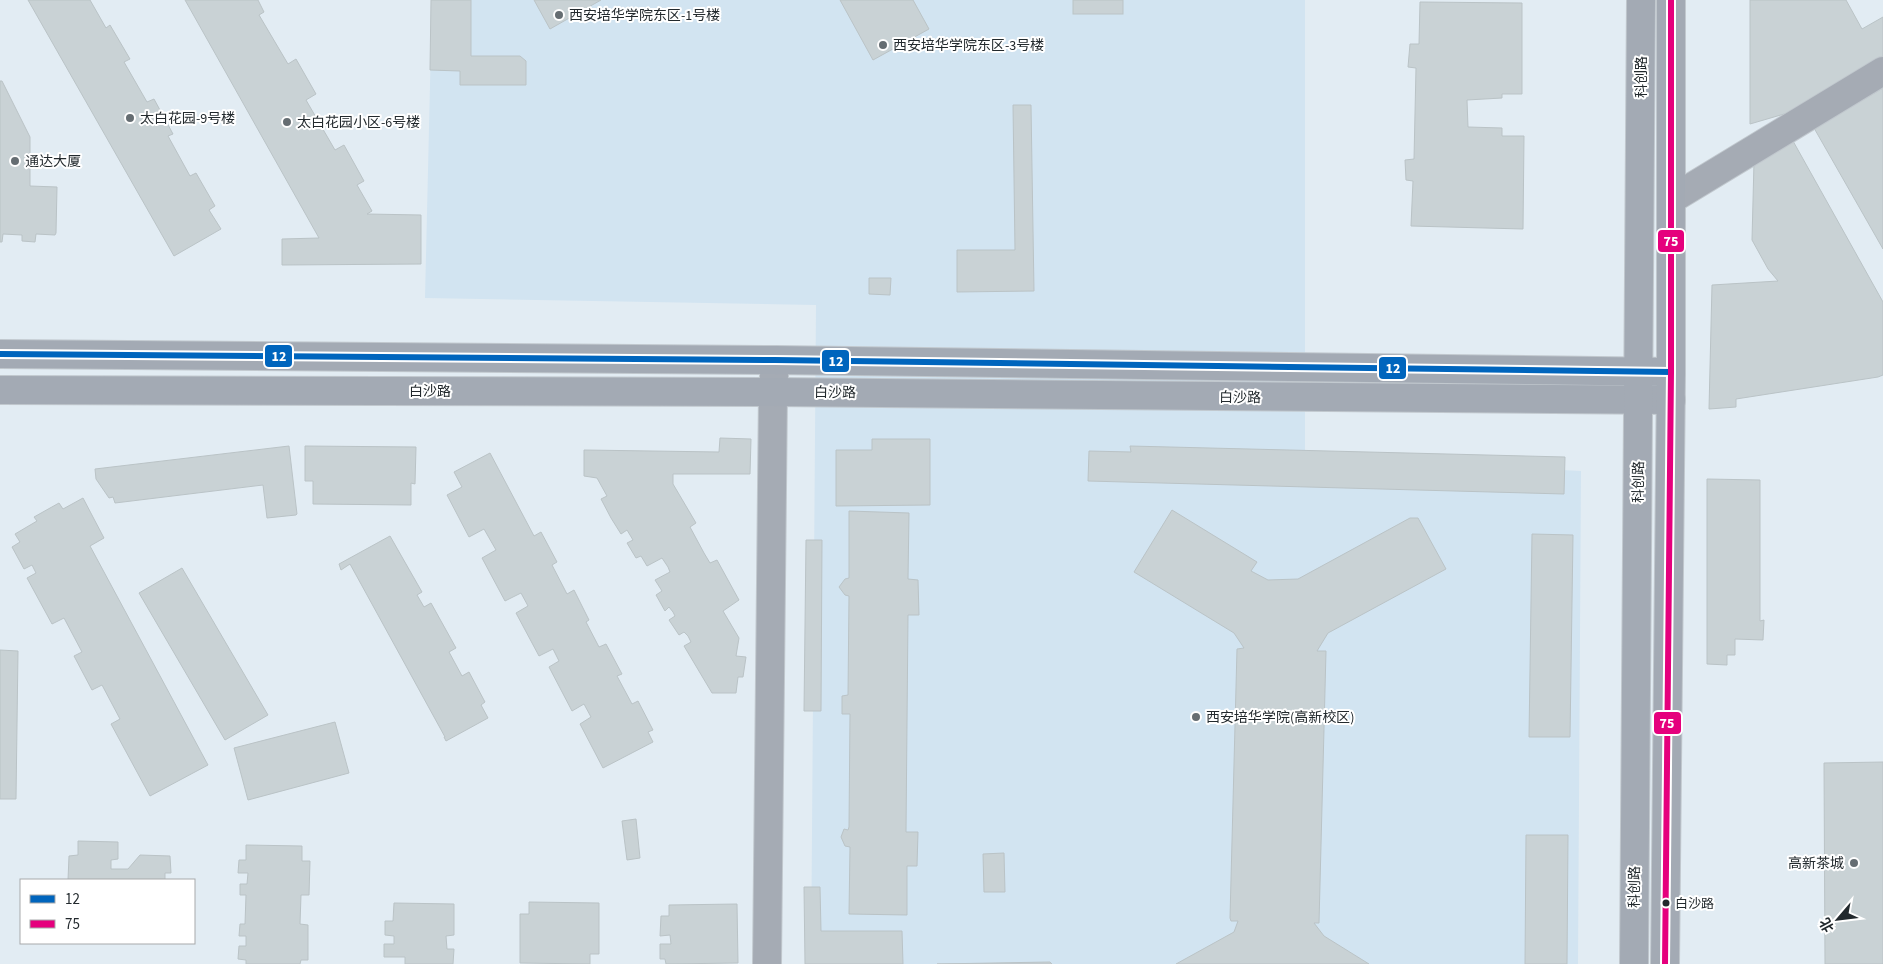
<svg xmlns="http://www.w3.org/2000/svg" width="1883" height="964" viewBox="0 0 1883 964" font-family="'Source Sans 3','Noto Sans SC',sans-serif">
<rect width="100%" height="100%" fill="#e2ecf3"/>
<polygon fill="#d2e4f1" points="432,0 1305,0 1305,456 1581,471 1578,964 811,964 816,305 425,298"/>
<g fill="#c9d2d5" stroke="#bac3c6">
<polygon points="28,0 90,0 106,28 110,25 130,59 124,62 147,102 154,99 173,134 168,136 190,176 196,173 215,206 209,210 221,229 174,256"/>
<polygon points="185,0 258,0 264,12 259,15 288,64 296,59 316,94 306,100 335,150 344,145 364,181 357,185 372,211 367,214 421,215 421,264 282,265 282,239 319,238"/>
<polygon points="431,0 471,0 471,56 520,56 526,61 526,85 460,85 460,71 430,70"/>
<polygon points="534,0 601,0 550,29"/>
<polygon points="840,0 913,0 929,29 873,60"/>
<rect x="1073" y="0" width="50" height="14"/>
<polygon points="1750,0 1846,0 1862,29 1883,17 1883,59 1791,112 1750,124"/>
<polygon points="1420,2 1522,3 1522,94 1502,94 1502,98 1467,100 1468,127 1502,128 1502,136 1524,136 1523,229 1411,226 1413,181 1406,180 1405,160 1414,159 1416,68 1408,67 1410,44 1419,44"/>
<polygon points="0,81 2,81 30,137 30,186 57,187 56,233 55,235 36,234 35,242 22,241 22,235 3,234 2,242 0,242"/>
<polygon points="1883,88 1883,249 1814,128"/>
<polygon points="1013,105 1031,105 1034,291 957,292 957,250 1015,250"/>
<polygon points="1793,141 1883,302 1883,375 1878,377 1736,399 1736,407 1709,409 1712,285 1778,281 1768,269 1752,240 1754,162"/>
<polygon points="869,278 891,278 890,295 869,294"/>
<polygon points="720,438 751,439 750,474 673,474 673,484 696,523 690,527 704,553 710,563 717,560 739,600 723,611 739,638 736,656 746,657 743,677 738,677 736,693 712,693 684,646 691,642 688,636 684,632 679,635 669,620 675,616 673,612 669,607 665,611 656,595 662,591 655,580 670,572 668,567 662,558 647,566 641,556 636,558 627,543 633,540 627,530 621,534 611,518 601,499 607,496 597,478 584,476 584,450 719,452"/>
<polygon points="872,439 930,439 930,505 836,506 836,450 872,450"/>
<polygon points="289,446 297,514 296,515 267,518 263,485 115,503 113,497 109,498 96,479 95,469"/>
<polygon points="305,446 416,447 415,484 411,483 411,505 313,504 313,481 305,481"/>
<polygon points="1130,446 1565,457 1564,494 1088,481 1089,451 1131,452"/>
<polygon points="490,453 534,536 541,532 557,562 552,565 567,594 574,590 589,620 586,622 599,647 606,644 622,674 617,676 632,704 638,701 653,730 648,732 653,742 603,768 580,724 591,717 584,704 572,711 549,667 559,661 553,649 539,656 516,613 528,606 521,593 505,601 482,558 496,550 484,529 469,537 447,495 462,487 454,472"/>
<polygon points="1707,479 1760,480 1760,621 1764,620 1763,640 1735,639 1735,655 1727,655 1727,665 1707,664"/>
<polygon points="83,498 104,538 90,546 208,765 150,796 111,724 120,719 102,685 92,690 74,656 82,652 64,618 52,624 27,578 36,573 32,565 24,569 12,547 20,542 15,534 37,521 34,517 59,503 63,509"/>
<polygon points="1172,510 1257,562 1251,571 1268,580 1298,579 1410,518 1418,518 1446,569 1328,633 1317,651 1326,651 1319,923 1314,923 1324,936 1369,964 1176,964 1234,932 1238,921 1231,921 1230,918 1237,649 1244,648 1234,633 1134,572"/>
<polygon points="849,511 909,513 908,579 918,580 919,615 908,615 906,832 918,832 917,866 907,866 907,915 849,914 850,847 845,846 841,837 844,829 848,830 849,827 850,714 842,714 842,696 848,695 849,596 845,595 839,587 845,579 849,578"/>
<polygon points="1532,534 1573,535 1570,737 1529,737"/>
<polygon points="390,536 422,592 417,595 424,607 431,603 456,648 449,652 462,676 469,672 485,702 481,705 488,718 446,741 444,737 445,737 350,564 341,570 339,564"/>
<polygon points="806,540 822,540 821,711 804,711"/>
<polygon points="182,568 268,715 225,740 139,593"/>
<polygon points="0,650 18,651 16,799 0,799"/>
<polygon points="335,722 349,773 248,800 234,748"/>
<polygon points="1883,762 1883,964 1825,964 1824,763"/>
<polygon points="636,819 640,858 627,860 622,821"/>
<polygon points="1526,835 1568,835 1567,964 1525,964"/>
<polygon points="78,841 118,842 118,859 111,860 111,869 128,869 140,855 170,856 171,873 165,873 165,880 68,880 69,856 78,855"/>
<polygon points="246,845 302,846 302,861 310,861 309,895 301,895 300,924 308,925 308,960 301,960 300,964 246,964 246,960 238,959 239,946 246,946 246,936 239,936 240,924 245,924 246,895 240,895 240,884 247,884 248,873 238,873 239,860 246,860"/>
<polygon points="1004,853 1005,892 984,892 983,854"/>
<polygon points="804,887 820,887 821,931 902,931 903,964 805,964"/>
<polygon points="529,902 599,903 599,954 590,954 590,964 520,963 520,914 529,914"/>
<polygon points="394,903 454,904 454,935 446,936 447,949 454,949 453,964 405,964 405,957 384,957 384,944 394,944 394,936 385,935 385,921 393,921"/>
<polygon points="737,904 738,963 666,964 665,959 660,959 660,944 671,944 670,935 660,936 661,916 669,916 669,905"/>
<polygon points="1050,962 1052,964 937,964"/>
</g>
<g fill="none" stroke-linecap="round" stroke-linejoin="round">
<defs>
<g id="street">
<polyline points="1672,199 1883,71"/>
<polyline points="767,964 773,392 775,360"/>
</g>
<g id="secondary">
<polyline points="0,354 775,360 1671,372"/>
<polyline points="0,390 773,392 1671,400"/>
<polyline points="1634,964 1641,0"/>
<polyline points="1665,964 1671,372 1671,0"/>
</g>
</defs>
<use href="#street" stroke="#c1c8ce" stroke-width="30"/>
<use href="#secondary" stroke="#c1c8ce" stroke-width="30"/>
<use href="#street" stroke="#a5abb4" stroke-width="28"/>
<use href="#secondary" stroke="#a3aab4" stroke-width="28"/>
<defs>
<polyline id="bus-1" points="0,354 775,360 1671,372"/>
<polyline id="bus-2" points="1665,964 1671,372 1671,0"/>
</defs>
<use href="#bus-1" stroke="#fff" stroke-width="10"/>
<use href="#bus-2" stroke="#fff" stroke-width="10"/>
<use href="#bus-1" stroke="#0065bd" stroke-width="6"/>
<use href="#bus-2" stroke="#e5007d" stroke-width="6"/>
</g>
<g fill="#656d72" stroke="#fff" stroke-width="2">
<circle cx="559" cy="15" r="5"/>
<circle cx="883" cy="45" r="5"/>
<circle cx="130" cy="118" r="5"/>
<circle cx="287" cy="122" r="5"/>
<circle cx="15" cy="161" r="5"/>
<circle cx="1196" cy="717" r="5"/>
<circle cx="1854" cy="863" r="5"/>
</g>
<circle fill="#22292d" stroke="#fff" stroke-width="2" cx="1666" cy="903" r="4.5"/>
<g text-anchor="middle" stroke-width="4" stroke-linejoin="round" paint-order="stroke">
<g font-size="13" fill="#22292d" stroke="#fff" text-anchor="start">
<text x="1675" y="908">白沙路</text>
</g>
<g font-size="14" fill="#22292d" stroke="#fff" text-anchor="start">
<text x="569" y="20">西安培华学院东区-1号楼</text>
<text x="893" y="50">西安培华学院东区-3号楼</text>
<text x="140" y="123">太白花园-9号楼</text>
<text x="297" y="127">太白花园小区-6号楼</text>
<text x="25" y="166">通达大厦</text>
<text x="1206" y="722">西安培华学院(高新校区)</text>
<text x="1844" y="868" text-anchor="end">高新茶城</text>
</g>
<g font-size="14" fill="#22292d" stroke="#fff">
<text transform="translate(1641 77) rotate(-90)" y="5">科创路</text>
<text x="430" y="396">白沙路</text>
<text transform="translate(835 392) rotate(1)" y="5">白沙路</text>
<text transform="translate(1240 397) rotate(1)" y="5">白沙路</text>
<text transform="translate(1638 482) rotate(-89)" y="5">科创路</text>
<text transform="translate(1634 887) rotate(-89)" y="5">科创路</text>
</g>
</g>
<g stroke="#fff" stroke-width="2">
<rect x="1657" y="229" width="28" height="24" rx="5" fill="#e5007d"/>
<rect x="264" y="344" width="29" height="24" rx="5" fill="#0065bd"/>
<rect x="821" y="349" width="29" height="24" rx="5" fill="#0065bd"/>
<rect x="1378" y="356" width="29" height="24" rx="5" fill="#0065bd"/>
<rect x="1653" y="711" width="29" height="24" rx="5" fill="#e5007d"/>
</g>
<g font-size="14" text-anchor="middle" font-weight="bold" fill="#fff">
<text x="1671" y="246">75</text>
<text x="279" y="361">12</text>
<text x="836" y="366">12</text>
<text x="1393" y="373">12</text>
<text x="1667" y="728">75</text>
</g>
<rect x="20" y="879" width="175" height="65" fill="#ffffff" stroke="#a7a9ab"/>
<rect x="30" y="895" width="25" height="8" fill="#0065bd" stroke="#a7a9ab"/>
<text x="65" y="904" font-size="15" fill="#22292d">12</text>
<rect x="30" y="920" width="25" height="8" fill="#e5007d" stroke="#a7a9ab"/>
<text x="65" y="929" font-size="15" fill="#22292d">75</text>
<g transform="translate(1838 919) rotate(242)" stroke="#ffffff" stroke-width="4" paint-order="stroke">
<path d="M0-4L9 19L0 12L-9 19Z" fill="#22292d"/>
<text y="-8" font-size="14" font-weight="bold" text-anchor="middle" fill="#22292d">北</text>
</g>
</svg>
